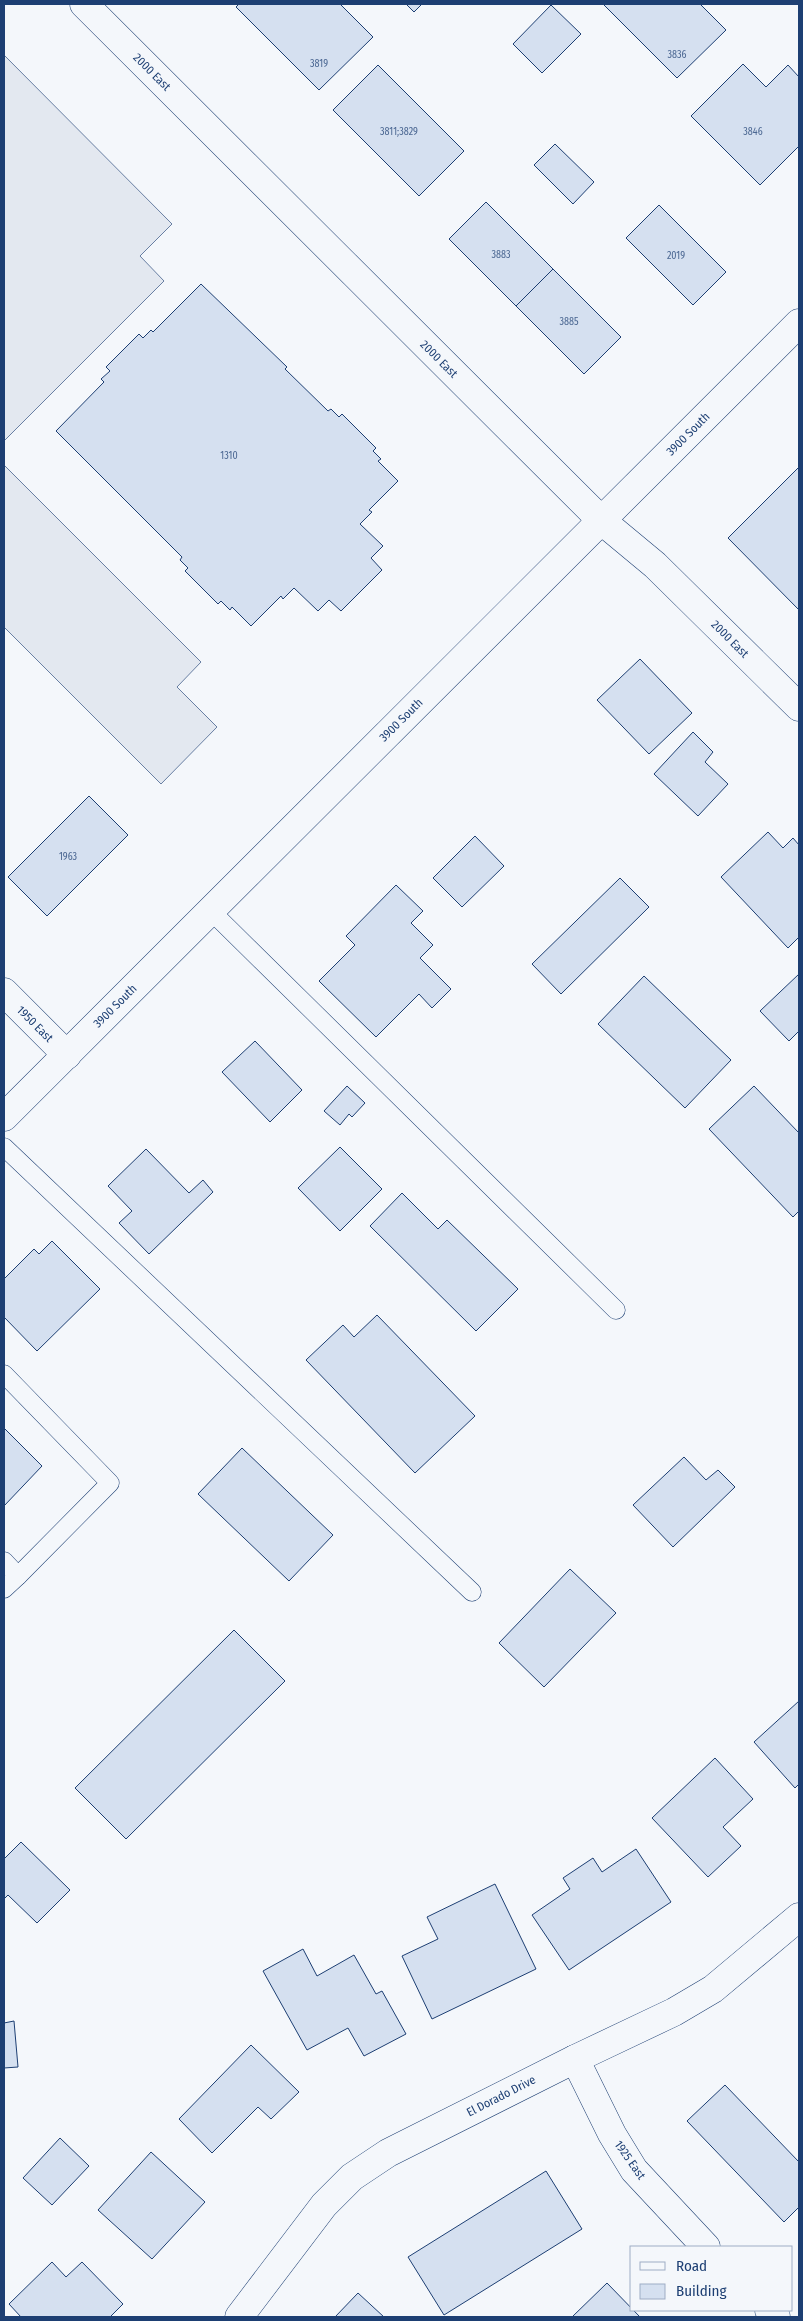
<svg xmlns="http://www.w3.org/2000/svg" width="803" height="2321" viewBox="0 0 803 2321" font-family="'Fira Sans Condensed',sans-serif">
<rect width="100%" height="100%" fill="#f4f7fb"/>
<g fill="#e3e8f0" stroke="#687fa3">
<polygon points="4,55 172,224 140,256 164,281 4,441"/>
<polygon points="4,465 201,662 177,687 217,727 161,784 4,627"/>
</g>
<g fill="#d5e0f0" stroke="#1d3f73">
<polygon points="239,4 340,4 373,37 319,90 236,7"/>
<polygon points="406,4 422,4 414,12"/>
<polygon points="603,4 700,4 726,30 677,78"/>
<polygon points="551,5 581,34 542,73 513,44"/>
<polygon points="743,64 766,87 788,65 799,77 799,146 760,185 691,116"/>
<polygon points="378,65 464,151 419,196 333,110"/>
<polygon points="555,144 594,182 573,204 534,165"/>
<polygon points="486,202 553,269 516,306 449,239"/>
<polygon points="659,205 726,272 693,305 626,238"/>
<polygon points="553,269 621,337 584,374 516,306"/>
<polygon points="201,284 287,367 285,369 328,411 331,409 339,417 342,414 376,448 373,451 381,459 378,461 398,481 369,510 372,512 360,524 383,546 371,558 382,570 341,611 329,600 318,611 294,588 283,599 281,596 251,626 232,607 230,610 221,601 218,604 185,571 188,568 180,560 182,557 56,431 104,382 101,379 110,371 106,367 139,334 143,338 151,330 153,332"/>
<polygon points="799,467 799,610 728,538"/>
<polygon points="640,659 692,713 649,754 597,700"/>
<polygon points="693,732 713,752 705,762 728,784 698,816 654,774"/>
<polygon points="89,796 128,835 47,916 8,877"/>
<polygon points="768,832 783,848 793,838 799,845 799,937 788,948 721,877"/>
<polygon points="475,836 504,866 462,907 433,878"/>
<polygon points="620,878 649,907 561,994 532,964"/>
<polygon points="396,885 423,911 411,923 433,945 420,958 451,989 432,1008 419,994 376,1037 319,981 355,945 346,936"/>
<polygon points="799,974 799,1031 789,1041 760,1011"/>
<polygon points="644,976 731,1060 685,1108 598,1024"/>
<polygon points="255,1041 302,1090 270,1122 222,1072"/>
<polygon points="347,1086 365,1103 352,1117 349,1114 340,1125 324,1111"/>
<polygon points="754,1086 799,1133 799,1211 793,1217 709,1129"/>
<polygon points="340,1147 382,1189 340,1231 298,1188"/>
<polygon points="146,1149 189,1193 203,1180 213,1192 149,1254 119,1223 132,1211 108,1186"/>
<polygon points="402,1193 438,1229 447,1220 518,1289 476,1331 370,1226"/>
<polygon points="52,1241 100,1289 37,1351 4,1317 4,1279 34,1249 39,1254"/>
<polygon points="377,1315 475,1416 415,1473 306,1360 343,1325 354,1337"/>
<polygon points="4,1428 42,1466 4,1506"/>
<polygon points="242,1448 333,1535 289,1581 198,1494"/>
<polygon points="684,1457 706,1480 718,1470 735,1487 673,1547 633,1505"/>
<polygon points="570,1569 616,1613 544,1687 499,1643"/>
<polygon points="234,1630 285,1681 126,1839 75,1788"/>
<polygon points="799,1701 799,1784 795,1788 754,1742"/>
<polygon points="715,1758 753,1799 723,1827 741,1846 708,1877 652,1818"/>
<polygon points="21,1842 70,1890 37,1923 8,1895 4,1899 4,1859"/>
<polygon points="636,1849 671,1902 569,1970 532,1915 570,1889 563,1878 593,1858 602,1872"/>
<polygon points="495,1884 536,1969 432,2019 402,1956 438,1939 427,1917"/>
<polygon points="303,1949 317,1976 354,1955 376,1994 382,1991 406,2034 364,2056 348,2028 307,2050 263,1971"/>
<polygon points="14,2021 18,2067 4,2068 4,2023"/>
<polygon points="251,2045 299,2092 271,2119 258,2107 212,2153 179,2119"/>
<polygon points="725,2085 799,2162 799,2207 784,2222 687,2121"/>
<polygon points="60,2138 89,2166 52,2205 23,2178"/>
<polygon points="151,2152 205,2202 152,2259 98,2210"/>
<polygon points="546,2171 582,2229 444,2315 408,2257"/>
<polygon points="52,2262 66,2277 82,2262 123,2304 110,2317 21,2317 9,2304"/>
<polygon points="607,2283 640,2317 572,2317"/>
<polygon points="358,2293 384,2317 335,2317"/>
</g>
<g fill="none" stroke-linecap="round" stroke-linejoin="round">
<defs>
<g id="lane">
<polyline points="210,910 616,1310"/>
<polyline points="4,1147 472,1592"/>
<polyline points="4,1374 110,1483 18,1576 4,1561"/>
<polyline points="4,1589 18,1576"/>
</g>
<g id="street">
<polyline points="602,521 655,565 799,707"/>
<polyline points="4,992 67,1055"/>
<polyline points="575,2059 612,2134 634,2170 706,2247"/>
<polyline points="769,2310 776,2317"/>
<polyline points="239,2317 324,2205 352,2177 388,2153 575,2059 674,2012 713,1989 799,1917"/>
</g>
<g id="secondary">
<polyline points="84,4 602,521"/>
<polyline points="4,1117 799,323"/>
</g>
</defs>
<use href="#lane" stroke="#1d3f73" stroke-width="19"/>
<use href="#street" stroke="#1d3f73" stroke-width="29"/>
<use href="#secondary" stroke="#1d3f73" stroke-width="29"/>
<use href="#lane" stroke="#f4f7fb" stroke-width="18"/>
<use href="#street" stroke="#f4f7fb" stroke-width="28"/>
<use href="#secondary" stroke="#f4f7fb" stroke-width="28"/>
</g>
<g text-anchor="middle" stroke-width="4" stroke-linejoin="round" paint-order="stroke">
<g font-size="10" fill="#4b6792">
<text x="677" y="58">3836</text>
<text x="319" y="67">3819</text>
<text x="399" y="135">3811;3829</text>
<text x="753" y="135">3846</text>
<text x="501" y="258">3883</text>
<text x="676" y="259">2019</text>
<text x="569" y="325">3885</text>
<text x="229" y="459">1310</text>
<text x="68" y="860">1963</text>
</g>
<g font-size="12" fill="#1d3f73" stroke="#f4f7fb">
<text transform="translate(152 72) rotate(45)" y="4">2000 East</text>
<text transform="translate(439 359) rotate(45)" y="4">2000 East</text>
<text transform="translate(688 434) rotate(-45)" y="4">3900 South</text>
<text transform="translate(730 639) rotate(45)" y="4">2000 East</text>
<text transform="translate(401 720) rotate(-45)" y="4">3900 South</text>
<text transform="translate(115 1006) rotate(-45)" y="4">3900 South</text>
<text transform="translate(35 1024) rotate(45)" y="4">1950 East</text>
<text transform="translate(501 2096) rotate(-27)" y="4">El Dorado Drive</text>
<text transform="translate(630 2160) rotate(55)" y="4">1925 East</text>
</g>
</g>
<rect width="803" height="2321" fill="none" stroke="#1d3f73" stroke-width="10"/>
<rect x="630" y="2246" width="162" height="65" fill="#f4f7fb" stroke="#9eadc5"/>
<rect x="640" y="2262" width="25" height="8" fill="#f4f7fb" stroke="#9eadc5"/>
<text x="676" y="2271" font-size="15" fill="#1d3f73">Road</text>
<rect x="640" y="2284" width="25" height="15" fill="#d5e0f0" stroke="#9eadc5"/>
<text x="676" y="2296" font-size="15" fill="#1d3f73">Building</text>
</svg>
